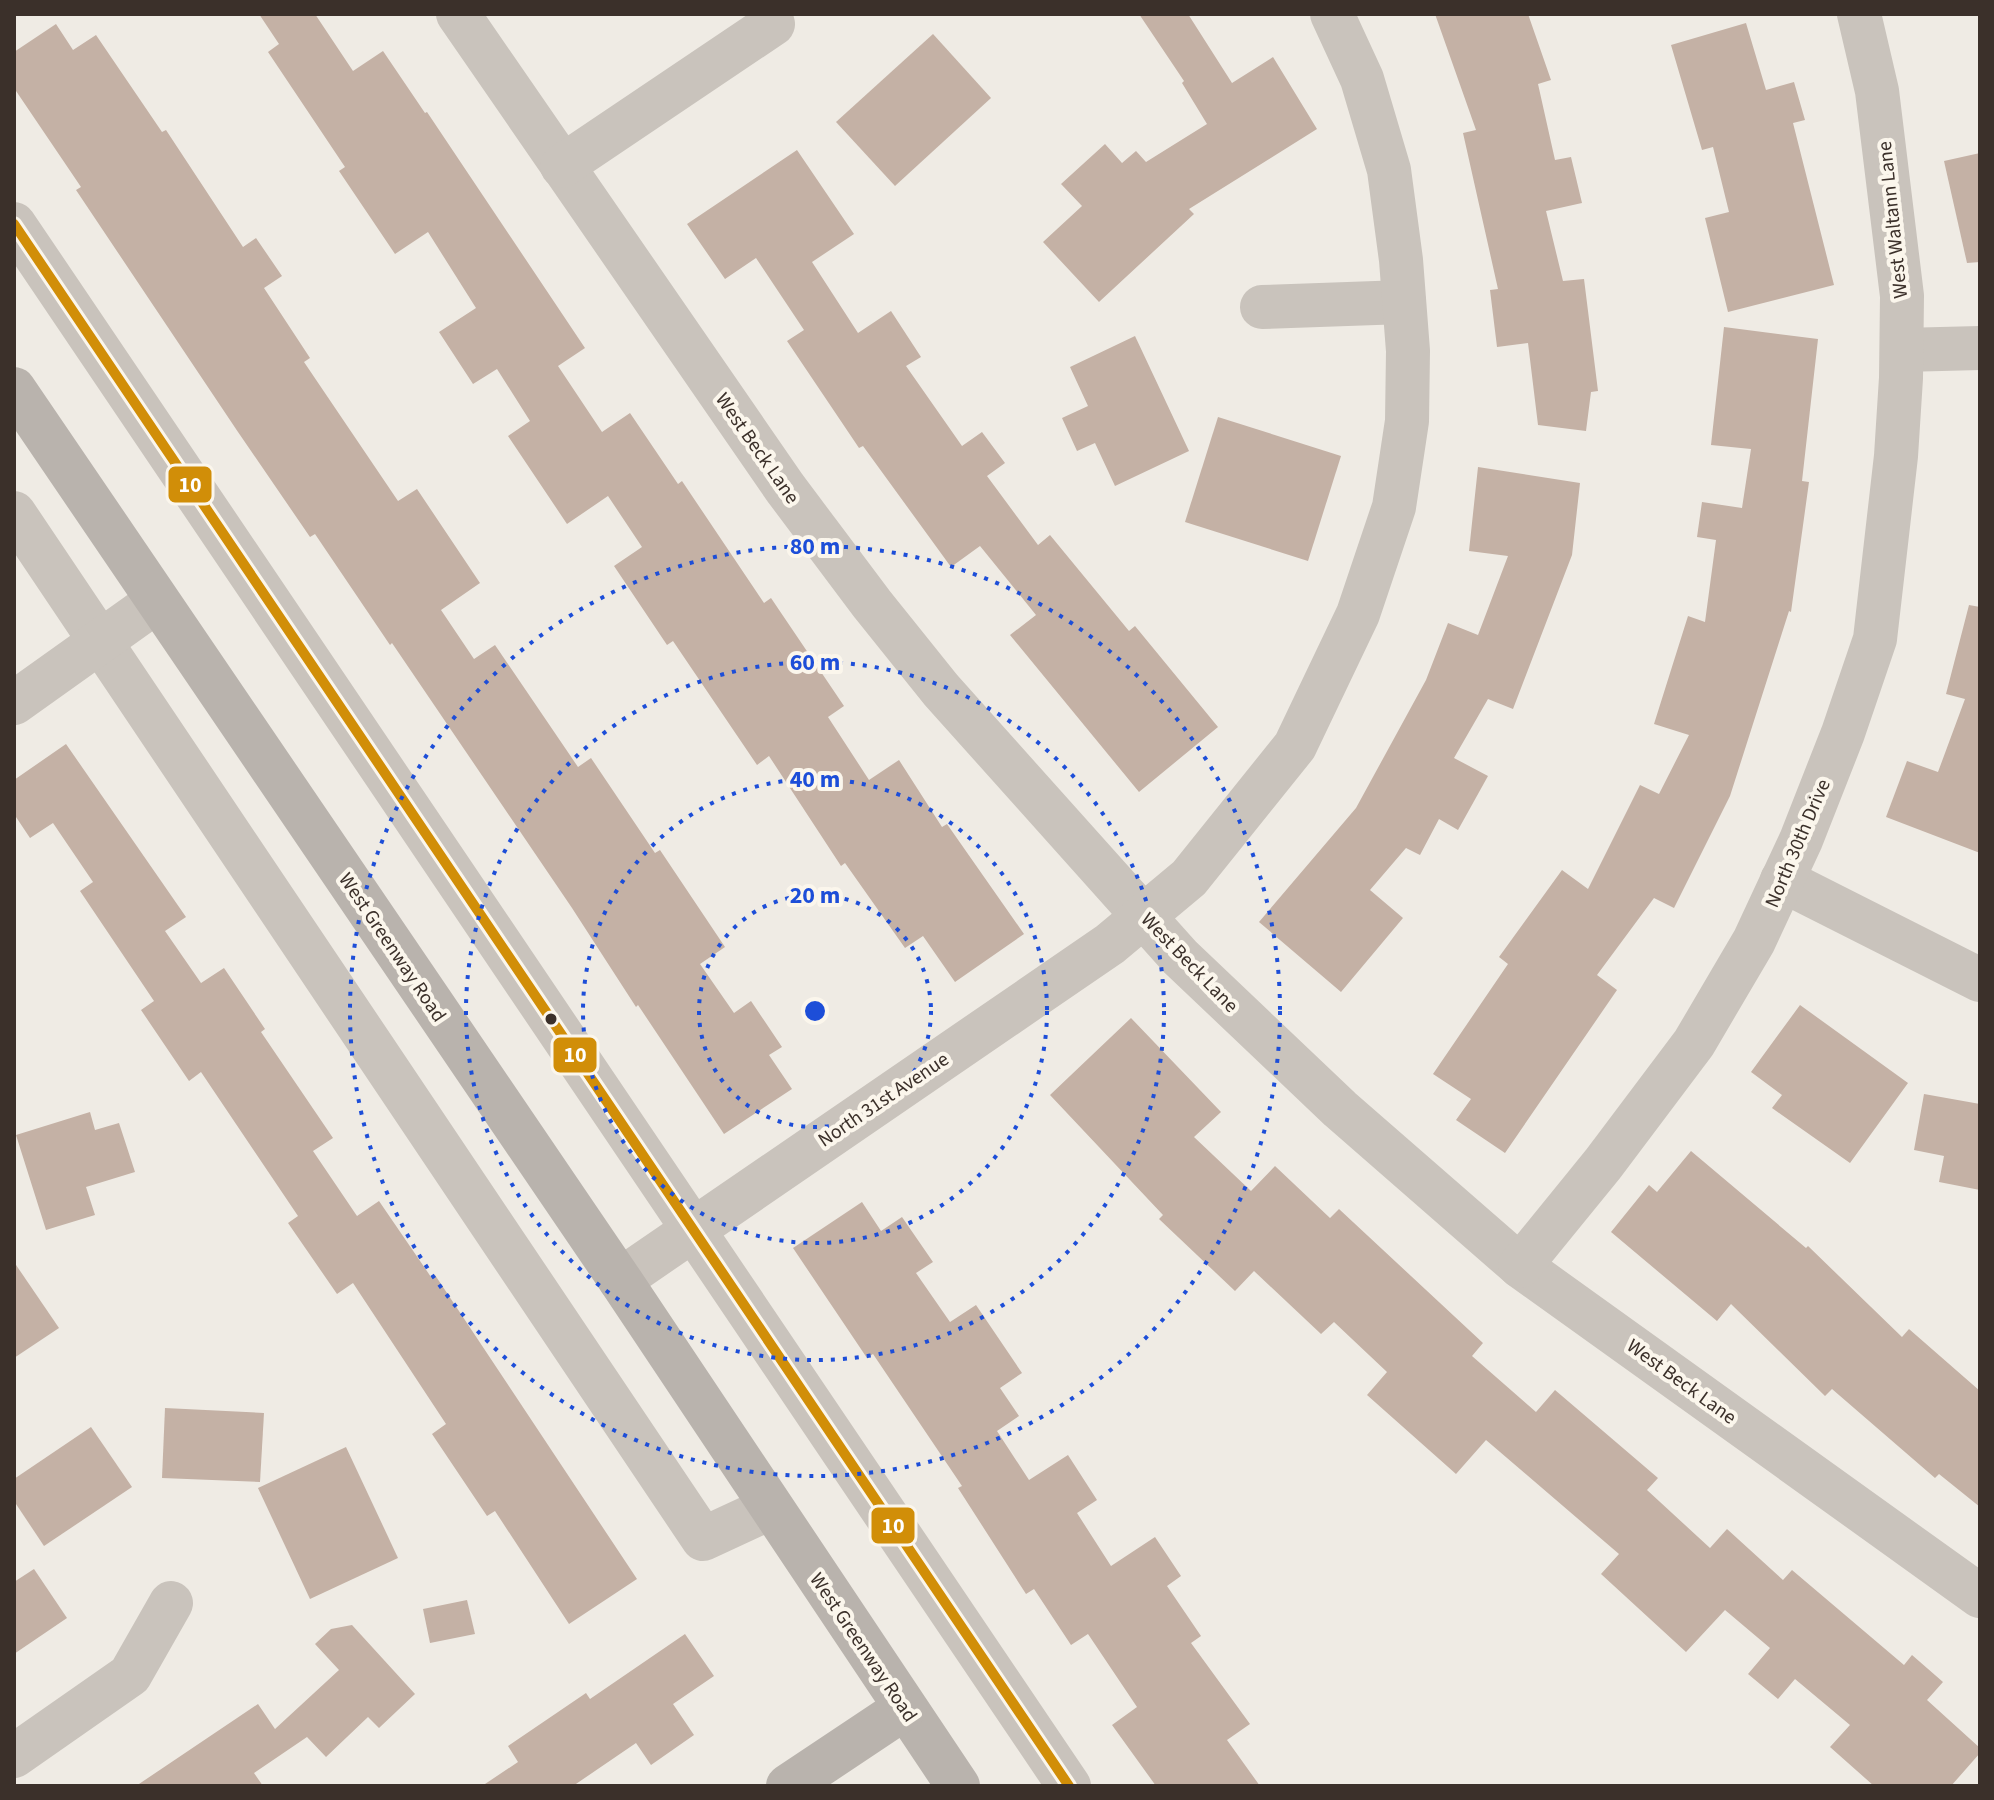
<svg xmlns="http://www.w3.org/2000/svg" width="1994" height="1800" viewBox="0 0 1994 1800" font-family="'Source Sans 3',sans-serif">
<rect width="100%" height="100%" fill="#efebe4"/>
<g fill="#c4b1a5">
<polygon points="259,14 315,14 353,71 383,51 425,113 427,112 585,348 558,366 602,432 630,413 678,484 682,481 764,603 771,598 844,706 828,717 869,780 899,760 942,827 947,824 1024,934 955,982 923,936 905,948 845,863 841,866 769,756 757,765 673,641 667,645 614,566 642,547 608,496 567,524 508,436 530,421 497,369 473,384 439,332 476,308 428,232 395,254 339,171 345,167 268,52 279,44"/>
<polygon points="1139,14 1188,14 1232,83 1273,57 1317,129 1189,209 1194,214 1099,302 1043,242 1082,206 1061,184 1105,144 1122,163 1136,151 1146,162 1207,124 1182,83 1184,81"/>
<polygon points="1435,14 1528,14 1551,80 1538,84 1555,160 1571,157 1582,203 1546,211 1563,281 1584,279 1598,391 1591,392 1586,431 1538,425 1528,343 1497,347 1490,290 1498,289 1463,133 1476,130"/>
<polygon points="1746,23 1766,90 1794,82 1805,120 1793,123 1834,285 1728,312 1705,218 1729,212 1713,147 1702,150 1671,45"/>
<polygon points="56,24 73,50 96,35 162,132 166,130 243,247 256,238 282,276 264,288 310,358 304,362 398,501 417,489 480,583 441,610 474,659 495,645 578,767 591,758 655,853 660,850 725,947 700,964 734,1013 751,1001 782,1047 769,1055 792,1089 724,1134 638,1005 636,1007 572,908 392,643 390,645 315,534 310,537 238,432 76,190 81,187 14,88 14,52"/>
<polygon points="933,34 991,98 895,186 836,122"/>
<polygon points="797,150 854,234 812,262 858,333 891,311 921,357 906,366 962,446 982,432 1005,463 987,476 1038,545 1050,535 1129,631 1135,626 1218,727 1139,792 1010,635 1036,615 980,546 951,567 863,446 859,448 787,341 804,330 756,258 725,279 687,224"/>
<polygon points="1980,153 1980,262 1967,263 1944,161"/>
<polygon points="1724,327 1818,339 1802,481 1809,482 1791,612 1789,611 1730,796 1674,908 1654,898 1597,975 1617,990 1505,1153 1456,1120 1471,1099 1433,1074 1508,964 1499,957 1562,870 1588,889 1640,785 1659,794 1689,735 1654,724 1688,616 1705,622 1716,540 1697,537 1702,502 1742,508 1751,449 1711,445"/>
<polygon points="1135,336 1189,451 1115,486 1095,443 1077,451 1062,418 1088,406 1070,367"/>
<polygon points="1218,417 1341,456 1308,561 1185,522"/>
<polygon points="1478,467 1580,483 1572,555 1513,709 1488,699 1454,758 1488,776 1458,830 1439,819 1420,855 1406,848 1370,890 1403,918 1341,992 1259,922 1356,808 1426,680 1448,623 1478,635 1508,556 1469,551"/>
<polygon points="1969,605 1980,607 1980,853 1886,817 1907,761 1938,772 1965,699 1946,694"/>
<polygon points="66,744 186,917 165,931 201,983 224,968 265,1029 261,1032 333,1138 313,1151 357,1216 379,1201 431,1277 435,1275 637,1579 569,1624 495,1511 487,1516 432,1434 446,1424 353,1283 337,1294 288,1223 298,1216 201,1072 189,1081 141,1010 154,1001 80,891 93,882 53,823 30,838 14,814 14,780"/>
<polygon points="1800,1005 1908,1083 1850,1163 1772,1108 1782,1095 1751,1072"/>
<polygon points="1131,1018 1221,1112 1194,1137 1251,1191 1275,1166 1330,1218 1339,1209 1483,1343 1472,1356 1536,1412 1555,1390 1658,1478 1647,1490 1710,1548 1727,1529 1783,1580 1792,1570 1904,1665 1912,1655 1943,1682 1927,1700 1980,1748 1980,1753 1951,1786 1874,1786 1830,1747 1850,1725 1795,1679 1778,1699 1748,1674 1770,1648 1725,1610 1686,1652 1601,1574 1619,1554 1486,1440 1456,1474 1367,1395 1387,1372 1334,1322 1321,1334 1254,1271 1235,1291 1159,1219 1163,1215 1050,1095"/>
<polygon points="1924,1094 1980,1104 1980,1190 1939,1182 1944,1156 1914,1150"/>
<polygon points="90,1112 95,1130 119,1123 135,1172 86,1187 95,1215 46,1230 16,1135"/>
<polygon points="1691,1151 1806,1248 1808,1246 1902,1337 1909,1329 1980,1391 1980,1507 1939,1474 1935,1478 1832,1389 1825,1396 1731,1304 1717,1321 1611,1232 1649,1185 1657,1192"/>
<polygon points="862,1202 881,1231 902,1217 933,1262 916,1273 950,1322 976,1305 1022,1373 1000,1388 1019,1416 997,1431 1029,1480 1068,1455 1097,1500 1077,1513 1111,1566 1155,1537 1181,1576 1167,1586 1201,1636 1191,1643 1250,1724 1227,1740 1260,1786 1156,1786 1112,1725 1137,1707 1088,1634 1071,1645 1034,1589 1026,1594 958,1488 962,1486 873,1354 867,1358 793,1248"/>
<polygon points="14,1262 59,1328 14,1358"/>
<polygon points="165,1408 264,1413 260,1482 162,1478"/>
<polygon points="91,1427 132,1487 44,1546 14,1501 14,1479"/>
<polygon points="346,1447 398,1558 310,1599 258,1488"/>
<polygon points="34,1569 67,1618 14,1654 14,1582"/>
<polygon points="467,1600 475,1634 430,1643 423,1609"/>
<polygon points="352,1625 415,1694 379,1728 368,1717 326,1757 307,1737 254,1773 263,1786 136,1786 258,1704 275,1729 339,1670 315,1644 331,1629"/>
<polygon points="685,1634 714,1676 673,1704 694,1735 651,1765 636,1743 573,1786 482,1786 518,1762 508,1746 586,1693 590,1699"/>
</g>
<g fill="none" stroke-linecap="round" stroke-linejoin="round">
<g stroke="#c9c3bc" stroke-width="44">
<polyline points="458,14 785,488 872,604 941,690 1180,957 1340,1109 1520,1266 1980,1596"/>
<polyline points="562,166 773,24"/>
<polyline points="14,224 1069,1786"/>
<polyline points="1262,307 1404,302"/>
<polyline points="1902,350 1980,348"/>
<polyline points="14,513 703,1539 770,1508"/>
<polyline points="14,703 157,601"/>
<polyline points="1782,880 1980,980"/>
<polyline points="1520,1266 1603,1164 1694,1043 1754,941 1801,840 1843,733 1875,639 1896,456 1901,378 1902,296 1877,91 1859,14"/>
<polyline points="620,1280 1110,944 1189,878 1295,746 1358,614 1394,507 1407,421 1408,351 1401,260 1389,170 1362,79 1332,14"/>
<polyline points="14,1756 130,1675 171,1603"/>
</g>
<g stroke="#b9b3ad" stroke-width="44">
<polyline points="14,389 620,1280 958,1786"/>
<polyline points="788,1786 905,1708"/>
</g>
<defs>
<polyline id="bus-1" points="14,224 1069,1786"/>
</defs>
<use href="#bus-1" stroke="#fbf6ec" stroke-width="16"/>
<use href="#bus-1" stroke="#d18e08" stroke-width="10"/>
</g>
<g fill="none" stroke="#1d4ed8" stroke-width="4" stroke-dasharray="4 8">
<circle cx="815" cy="1011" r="116"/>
<circle cx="815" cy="1011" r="232"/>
<circle cx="815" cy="1011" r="349"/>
<circle cx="815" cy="1011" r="465"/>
</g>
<circle fill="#3b302a" stroke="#fbf6ec" stroke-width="3" cx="551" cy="1019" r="7"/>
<g text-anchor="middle" stroke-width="8" stroke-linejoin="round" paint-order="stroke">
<g font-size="20" fill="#3b302a" stroke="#fbf6ec">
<text transform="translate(1892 220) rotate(-96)" y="7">West Waltann Lane</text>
<text transform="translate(758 448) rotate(55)" y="7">West Beck Lane</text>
<text transform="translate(1797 843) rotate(-67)" y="7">North 30th Drive</text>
<text transform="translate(393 947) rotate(56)" y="7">West Greenway Road</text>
<text transform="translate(1190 962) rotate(46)" y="7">West Beck Lane</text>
<text transform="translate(883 1099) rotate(-34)" y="7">North 31st Avenue</text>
<text transform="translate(1682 1381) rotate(36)" y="7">West Beck Lane</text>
<text transform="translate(864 1647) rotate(56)" y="7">West Greenway Road</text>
</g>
</g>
<circle cx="815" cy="1011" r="12" fill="#1d4ed8" stroke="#fbf6ec" stroke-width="4"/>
<g font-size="24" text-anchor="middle" font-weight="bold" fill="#1d4ed8" stroke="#fbf6ec" stroke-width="8" stroke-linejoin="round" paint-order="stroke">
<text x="815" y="554">80 m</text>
<text x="815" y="670">60 m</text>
<text x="815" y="787">40 m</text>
<text x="815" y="903">20 m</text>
</g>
<g stroke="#fbf6ec" stroke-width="3">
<rect x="167" y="465" width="46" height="39" rx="8" fill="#d18e08"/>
<rect x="552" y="1036" width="46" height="38" rx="8" fill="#d18e08"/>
<rect x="870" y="1506" width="46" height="39" rx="8" fill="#d18e08"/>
</g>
<g font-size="22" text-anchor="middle" font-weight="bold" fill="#fff">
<text x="190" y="492">10</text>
<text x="575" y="1062">10</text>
<text x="893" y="1533">10</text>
</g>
<rect width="1994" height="1800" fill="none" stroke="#3b302a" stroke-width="32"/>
</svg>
